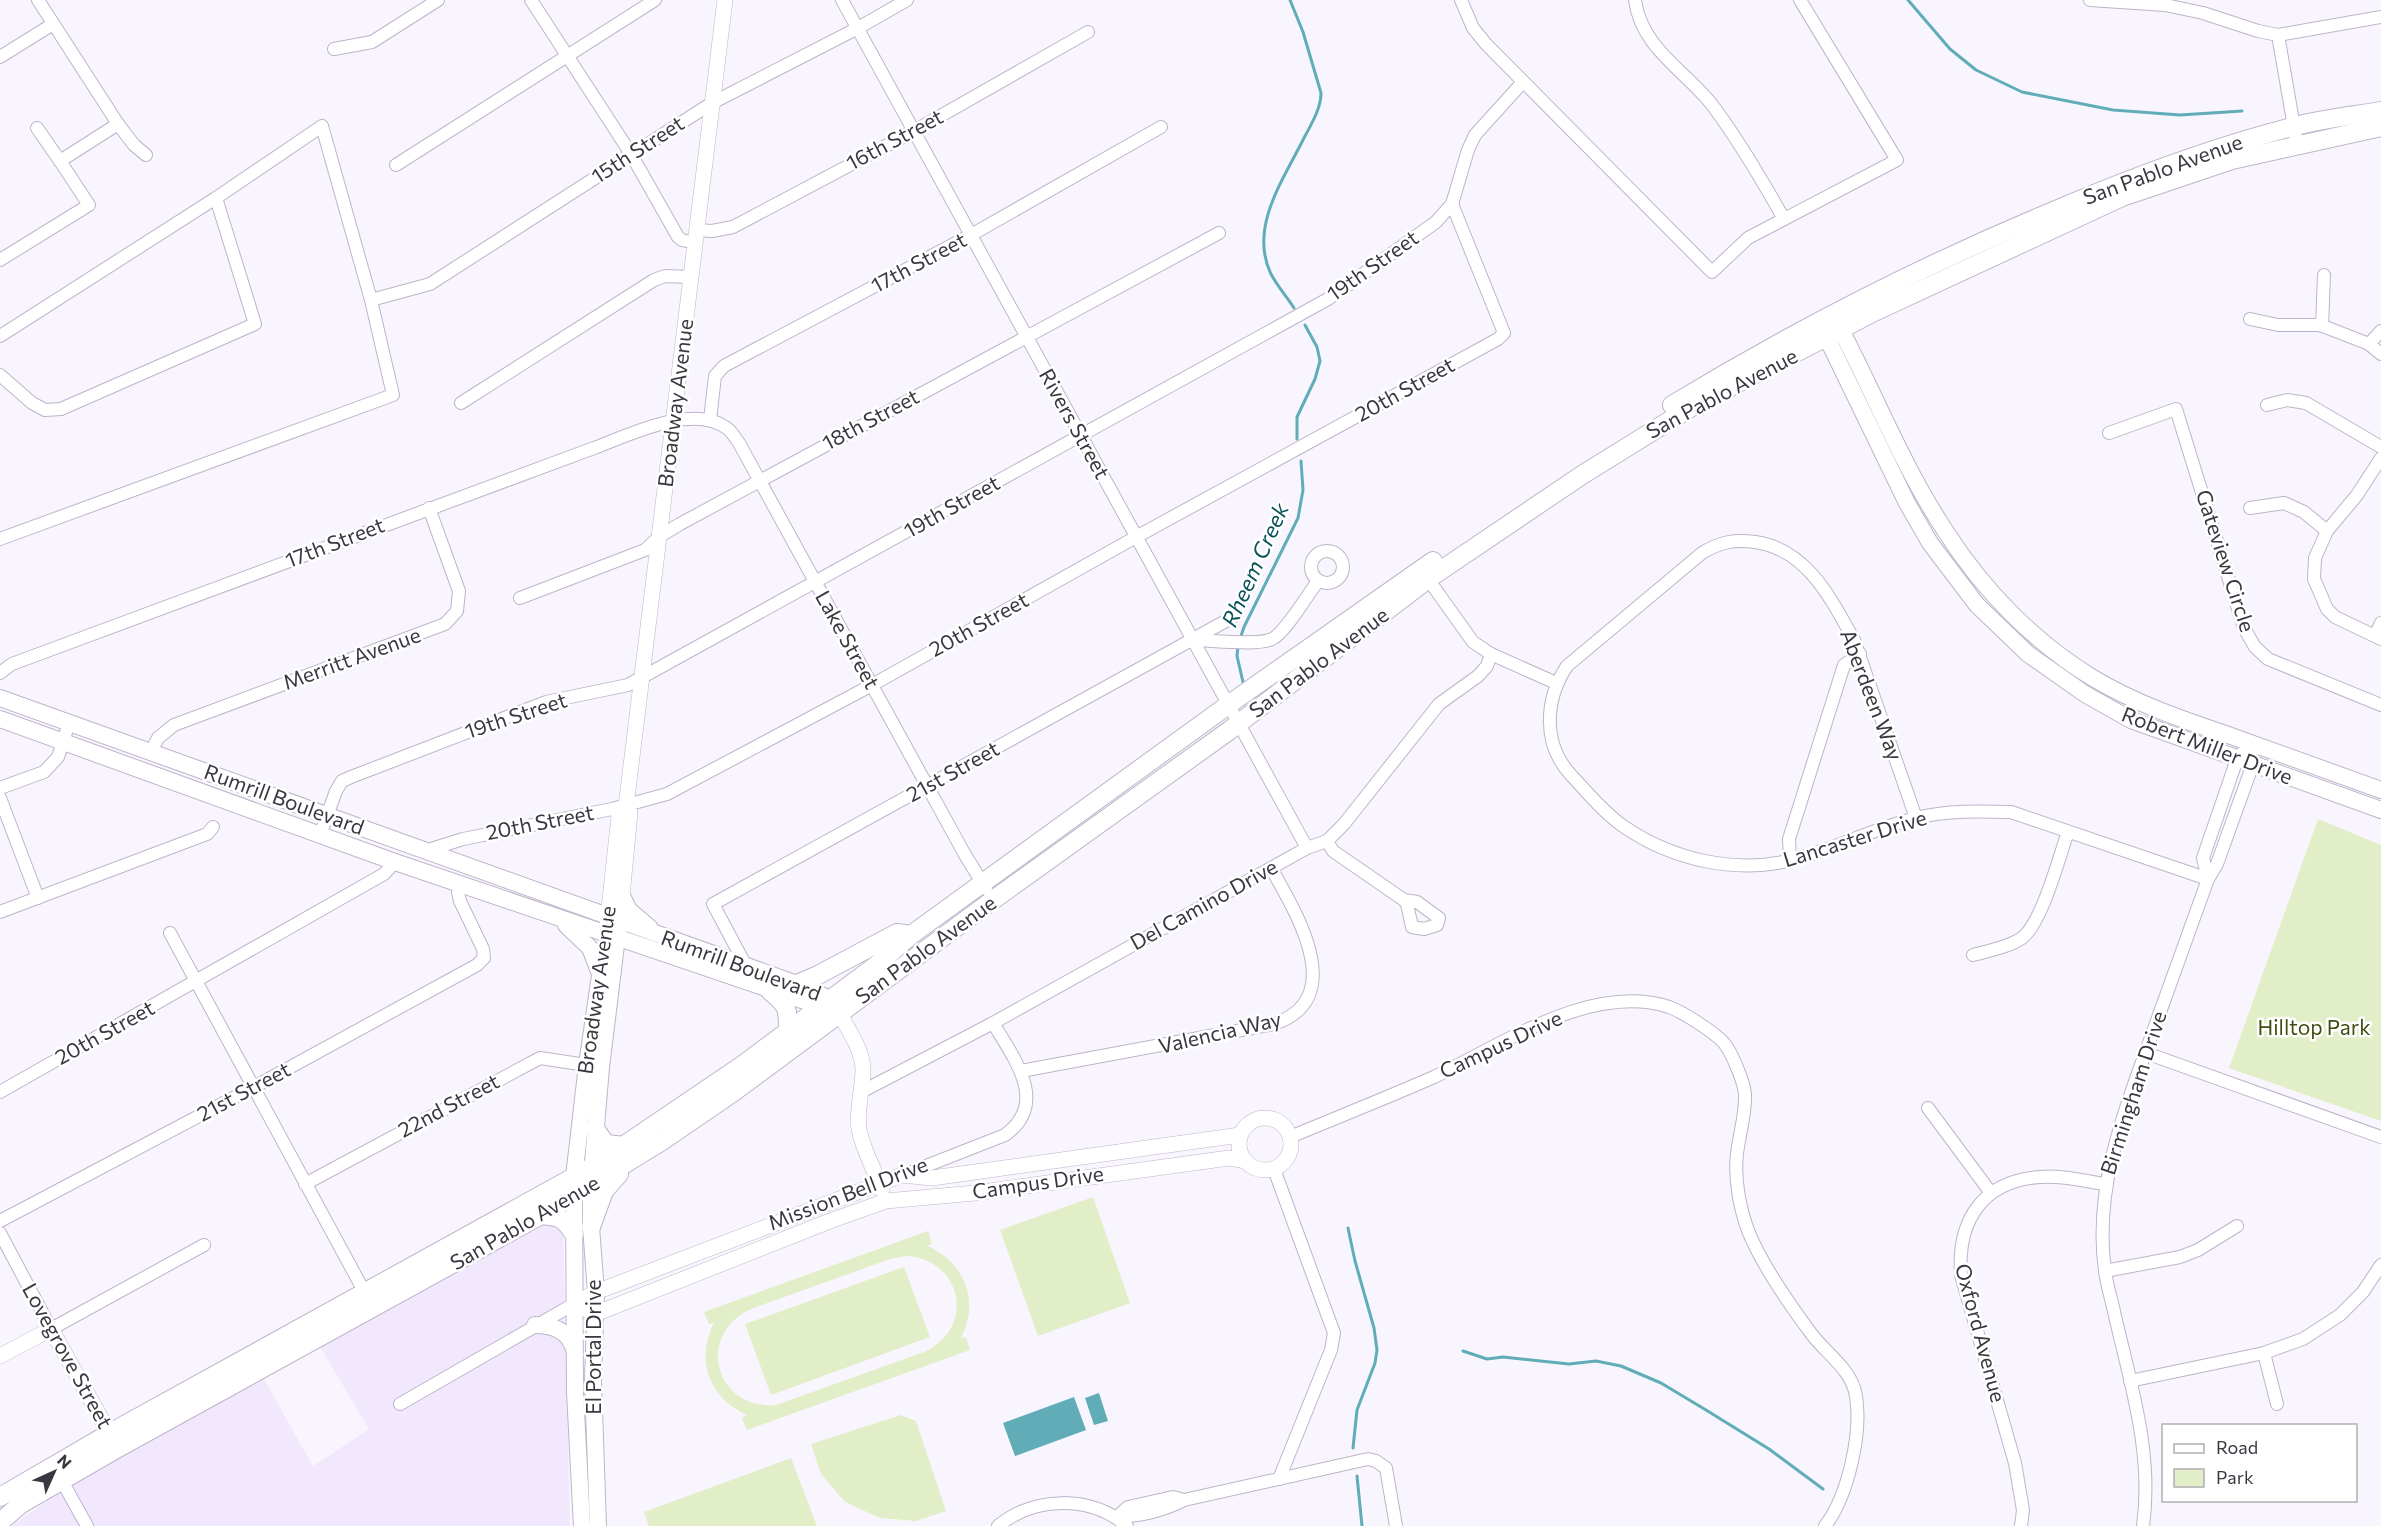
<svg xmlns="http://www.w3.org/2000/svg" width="2381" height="1526" viewBox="0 0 2381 1526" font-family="Commissioner,sans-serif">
<rect width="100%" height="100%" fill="#f9f5fe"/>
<polygon fill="#f1e8fd" points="547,1223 563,1233 570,1526 11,1526 74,1482 264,1379 313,1466 369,1429 319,1345"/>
<g fill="#e2eec7" fill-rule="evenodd">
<polygon points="2318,819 2381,845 2381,1121 2229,1068"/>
<polygon points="1093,1197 1130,1303 1038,1336 1000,1230"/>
<path d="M928 1231 932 1244 927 1246C965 1262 980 1302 961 1338L966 1337 970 1350 747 1430 742 1418 747 1415C709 1398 695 1360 714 1323L709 1324 704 1312ZM906 1256C963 1259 976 1329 924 1352L776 1405C715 1410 695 1335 751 1309L890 1259Z"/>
<polygon points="904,1267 930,1337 771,1395 745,1324"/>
<polygon points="901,1415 916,1421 946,1511 916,1521 880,1518 845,1502 821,1474 811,1444"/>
<polygon points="791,1458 817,1526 649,1526 644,1512"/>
</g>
<g fill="#60adb8">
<polygon points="1099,1393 1108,1421 1094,1425 1085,1398"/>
<polygon points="1074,1397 1086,1430 1015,1456 1003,1423"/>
</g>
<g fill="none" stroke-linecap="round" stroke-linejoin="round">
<g stroke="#60adb8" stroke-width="3">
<path d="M1290 0 1303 32 1321 93C1321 108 1312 123 1305 136 1285 177 1248 227 1271 274 1277 286 1287 297 1294 308"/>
<polyline points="1908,0 1950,49 1976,70 2022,92 2113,110 2180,115 2242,111"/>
<polyline points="1297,439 1297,417 1315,379 1320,361 1317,347 1305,325"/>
<polyline points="1240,639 1244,627 1298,518 1303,490 1301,461"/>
<polyline points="1238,646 1237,656 1243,682"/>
<polyline points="1348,1228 1355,1261 1374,1328 1377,1350 1375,1363 1357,1410 1353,1448"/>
<polyline points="1463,1351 1487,1359 1503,1357 1569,1364 1596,1361 1621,1366 1661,1383 1706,1410 1769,1449 1823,1489"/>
<polyline points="1357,1476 1362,1526"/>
</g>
<defs>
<g id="minor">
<polyline points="38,0 118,124 134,145 146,155"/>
<polyline points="531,0 631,154 678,237 682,240 696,243"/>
<polyline points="842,0 1307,848"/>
<polyline points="1461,0 1473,28 1486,44 1712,272 1748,238 1897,160 1800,0"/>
<path d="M1635 0C1641 48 1686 71 1713 106 1740 142 1762 180 1784 219"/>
<polyline points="2090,0 2165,5 2203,13 2258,31 2278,35 2381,17"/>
<polyline points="2278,35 2297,144"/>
<polyline points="334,49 372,42 438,0"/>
<polyline points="0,57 53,24"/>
<polyline points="37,128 60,161 118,124"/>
<polyline points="396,165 655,0"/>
<polyline points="697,230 712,231 733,227 914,131 1088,32"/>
<polyline points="0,260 89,205 60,161"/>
<polyline points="371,300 430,284 712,103 858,28 907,0"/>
<polyline points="2250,319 2278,325 2320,325 2369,344 2381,354"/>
<polyline points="2322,326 2324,275"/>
<polyline points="0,336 216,198 322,126 371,300 393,395 0,539"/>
<polyline points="2369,344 2381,331"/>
<polyline points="0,375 32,403 45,410 61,409 255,324 216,198"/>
<polyline points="461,403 654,280 665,276 691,277"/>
<polyline points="2267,405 2287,400 2306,403 2381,447"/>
<polyline points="710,420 715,376 724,366 971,235 1161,127"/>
<polyline points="2109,433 2176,409 2244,628 2255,647 2268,659 2381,705"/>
<polyline points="2381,458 2357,495 2327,531 2315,558 2314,579 2327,609 2335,617 2381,639"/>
<polyline points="2250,508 2284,503 2304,512 2327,531"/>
<circle cx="1327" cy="567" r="16"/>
<polyline points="1428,579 1473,642 1491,654 1556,683"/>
<polyline points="520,598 645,550 660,536 680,524 1219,233"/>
<polyline points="2375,636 2381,623"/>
<path d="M1193 640C1210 640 1259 646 1272 639 1285 633 1308 594 1318 581"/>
<path d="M0 673 12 664 594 448C629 435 694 402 728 429 732 432 736 439 739 443L964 853 986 889"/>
<polyline points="151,751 158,738 174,725 445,624 457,611 459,591 429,508"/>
<polyline points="0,788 44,772 58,757 69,723"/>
<polyline points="0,798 38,898"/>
<path d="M1916 818 1854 640C1831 599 1807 549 1755 542 1735 539 1720 542 1702 553L1567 666C1545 699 1542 744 1571 775 1587 792 1603 812 1623 826 1672 860 1737 875 1796 859 1837 848 1875 828 1916 818 1948 810 1979 811 2011 812L2208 879"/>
<polyline points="320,835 336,791 342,781 351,777 546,702 628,685 1328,299 1436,222 1452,204 1468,150 1475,135 1522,83"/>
<polyline points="1327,841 1333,851 1404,900 1417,902 1439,918 1437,925 1424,929 1412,927 1407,904 1404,900"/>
<polyline points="428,850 463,839 612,809 667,794 872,685 1136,537 1498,339 1504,333 1452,204"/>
<polyline points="1790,860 1789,839 1844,665 1860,654"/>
<polyline points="2208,879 2203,858 2237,759 2242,753"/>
<polyline points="0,912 207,834 213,827"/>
<polyline points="170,933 365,1293"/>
<path d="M1973 955C1988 951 2009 947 2022 938 2042 923 2059 857 2068 832"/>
<polyline points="746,966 713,904 1233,617"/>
<polyline points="2146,1053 2381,1137"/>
<path d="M1021 1071 1274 1024C1350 998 1295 911 1271 868"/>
<polyline points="0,1092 384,874 395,862"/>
<polyline points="861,1092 993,1023 1307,848 1327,841 1344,824 1439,704 1478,676 1487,666 1491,654"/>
<polyline points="1928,1108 1991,1193"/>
<path d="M1290 1137C1338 1117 1386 1098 1434 1077 1502 1045 1591 982 1669 1007 1683 1012 1714 1032 1724 1043 1732 1053 1744 1082 1745 1094 1746 1114 1739 1135 1737 1154 1734 1179 1740 1210 1749 1233 1762 1264 1790 1305 1810 1332 1825 1353 1852 1369 1856 1396 1862 1434 1848 1496 1825 1526"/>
<polyline points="1274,1169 1334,1333 1331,1350 1279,1479"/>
<path d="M903 1175 1005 1135C1050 1103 1013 1057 993 1023"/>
<polyline points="305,1184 540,1058 593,1066"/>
<polyline points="0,1221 254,1087 477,965 484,958 483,949 460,901 458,892 461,885"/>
<polyline points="0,1233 51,1329 204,1245"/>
<polyline points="2105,1271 2180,1257 2198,1250 2237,1226"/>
<polyline points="2264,1353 2277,1404"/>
<polyline points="2130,1381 2264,1353 2303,1339 2340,1315 2363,1292 2381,1265"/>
<polyline points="400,1404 574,1304"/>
<polyline points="62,1481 87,1526"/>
<path d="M1117 1517C1140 1516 1163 1511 1184 1500L1368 1459 1376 1461 1386 1468 1396 1526"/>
<polyline points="1117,1517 1128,1507 1173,1497 1184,1500"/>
<path d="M998 1526C1035 1496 1090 1495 1127 1526"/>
<path d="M2021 1526 2023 1510 2015 1463 1961 1275C1957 1220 1983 1181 2040 1177 2062 1175 2084 1181 2105 1184"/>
<path d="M2143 1526C2153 1454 2131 1385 2115 1316 2112 1301 2107 1286 2105 1271 2093 1186 2126 1107 2154 1029 2172 979 2190 929 2208 879L2217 864 2253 764 2251 743"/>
</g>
<g id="tertiary">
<polyline points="621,906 630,813 626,806"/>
<polyline points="607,927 619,816 626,806 725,0"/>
<path d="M840 1014C849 1032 862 1048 863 1069 863 1089 856 1110 859 1129 863 1151 875 1170 882 1190"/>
<circle cx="1265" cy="1144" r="26"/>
<polyline points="574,1304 595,1314 830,1221 886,1201 975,1193 1229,1158 1245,1161"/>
<polyline points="574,1304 596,1292 902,1175 932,1178 1240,1135"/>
<polyline points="0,1356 51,1329 115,1443"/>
</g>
<g id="secondary">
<path d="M1831 323 1841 330C1876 397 1904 469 1946 532 1983 590 2034 642 2093 678 2136 704 2184 720 2231 736 2281 754 2331 772 2381 790"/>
<polyline points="1825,325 1827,338 1907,503 1930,543 1977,605 2028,654 2085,694 2131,720 2381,810"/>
<polyline points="0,698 797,984 830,999 838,1011"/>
<polyline points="0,719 395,862 831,1010"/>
<polyline points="622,896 629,910 650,928"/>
<polyline points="566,925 590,948 600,974"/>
<path d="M535 1325C553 1325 568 1330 574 1349"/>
<polyline points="582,1526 575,1392 574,1177 587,1065 602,962"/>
<polyline points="598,1526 593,1381 596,1292 591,1227 591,1186 601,1067 618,929"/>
</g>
<g id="primary">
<path d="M1672 405C1791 333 1915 269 2044 215 2125 180 2206 149 2292 127 2321 119 2351 116 2381 111"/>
<polyline points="797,984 818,975 897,933 911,935"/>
<path d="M770 991C788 1006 788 1008 788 1031"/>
<polyline points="595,1129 606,1144 624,1146"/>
<path d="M541 1215C560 1217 563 1217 574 1234"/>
<polyline points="591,1227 604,1191 619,1174"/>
<polyline points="0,1497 110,1433 592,1167 744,1064 878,964 911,935 1228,705 1433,561"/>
<polyline points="0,1522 21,1504 118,1448 541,1215 662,1141 735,1091 993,900 1230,730 1428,579 1582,475 1690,408 1874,312 2122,197 2232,160 2381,127"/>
</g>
</defs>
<use href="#minor" stroke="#beb4ca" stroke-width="14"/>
<use href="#tertiary" stroke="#beb4ca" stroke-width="16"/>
<use href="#secondary" stroke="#beb4ca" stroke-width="18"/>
<use href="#primary" stroke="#beb4ca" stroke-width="20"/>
<use href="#minor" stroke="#fff" stroke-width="12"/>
<use href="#tertiary" stroke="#fff" stroke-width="15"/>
<use href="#secondary" stroke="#fff" stroke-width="16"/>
<use href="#primary" stroke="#fff" stroke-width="18"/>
</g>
<g text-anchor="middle" stroke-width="5" stroke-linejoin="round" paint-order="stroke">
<g font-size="21" fill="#3b3740" stroke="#fff">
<text transform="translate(895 140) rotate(-28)" y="7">16th Street</text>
<text transform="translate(638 150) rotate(-33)" y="7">15th Street</text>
<text transform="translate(2163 170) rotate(-20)" y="7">San Pablo Avenue</text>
<text transform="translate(919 263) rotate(-28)" y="7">17th Street</text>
<text transform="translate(1373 266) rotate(-35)" y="7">19th Street</text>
<text transform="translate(1405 390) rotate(-29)" y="7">20th Street</text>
<text transform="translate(1722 394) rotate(-28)" y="7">San Pablo Avenue</text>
<text transform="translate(676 403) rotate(-83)" y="7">Broadway Avenue</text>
<text transform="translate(871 420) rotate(-28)" y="7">18th Street</text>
<text transform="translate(1074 424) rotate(61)" y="7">Rivers Street</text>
<text transform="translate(952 507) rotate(-29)" y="7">19th Street</text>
<text transform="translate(335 543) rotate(-21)" y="7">17th Street</text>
<text transform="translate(2225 561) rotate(72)" y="7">Gateview Circle</text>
<text transform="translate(979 625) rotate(-29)" y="7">20th Street</text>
<text transform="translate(847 640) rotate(61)" y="7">Lake Street</text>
<text transform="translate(352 659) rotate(-20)" y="7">Merritt Avenue</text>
<text transform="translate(1319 663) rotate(-37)" y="7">San Pablo Avenue</text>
<text transform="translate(1871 695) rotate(69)" y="7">Aberdeen Way</text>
<text transform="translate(516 716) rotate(-18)" y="7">19th Street</text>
<text transform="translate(2207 746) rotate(21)" y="7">Robert Miller Drive</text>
<text transform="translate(953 772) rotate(-29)" y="7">21st Street</text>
<text transform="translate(284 800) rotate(20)" y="7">Rumrill Boulevard</text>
<text transform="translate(540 823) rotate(-11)" y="7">20th Street</text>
<text transform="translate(1855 839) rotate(-17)" y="7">Lancaster Drive</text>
<text transform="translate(1204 905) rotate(-29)" y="7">Del Camino Drive</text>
<text transform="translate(926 950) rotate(-36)" y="7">San Pablo Avenue</text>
<text transform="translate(741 966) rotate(20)" y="7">Rumrill Boulevard</text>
<text transform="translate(597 990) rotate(-82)" y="7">Broadway Avenue</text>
<text transform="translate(105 1033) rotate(-29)" y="7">20th Street</text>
<text transform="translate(1220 1033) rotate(-13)" y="7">Valencia Way</text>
<text transform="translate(1501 1045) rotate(-25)" y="7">Campus Drive</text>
<text transform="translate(244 1092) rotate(-28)" y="7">21st Street</text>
<text transform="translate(2134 1093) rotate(-72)" y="7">Birmingham Drive</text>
<text transform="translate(449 1106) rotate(-28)" y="7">22nd Street</text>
<text transform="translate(1038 1183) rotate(-8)" y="7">Campus Drive</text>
<text transform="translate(848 1194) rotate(-21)" y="7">Mission Bell Drive</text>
<text transform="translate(525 1223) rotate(-30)" y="7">San Pablo Avenue</text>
<text transform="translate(1980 1333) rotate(75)" y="7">Oxford Avenue</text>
<text transform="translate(594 1347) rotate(-90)" y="7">El Portal Drive</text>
<text transform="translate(67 1356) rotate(61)" y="7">Lovegrove Street</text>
</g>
<g font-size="21" fill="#3f4c0d" stroke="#fff">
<text x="2314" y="1035">Hilltop Park</text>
</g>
<g font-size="22" font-style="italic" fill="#0b5159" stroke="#fff">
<text transform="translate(1255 565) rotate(-66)" y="8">Rheem Creek</text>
</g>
</g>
<rect x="2162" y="1424" width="195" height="78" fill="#ffffff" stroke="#b1afb3" stroke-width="1.5"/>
<rect x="2174" y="1444" width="30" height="9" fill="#ffffff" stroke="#b1afb3" stroke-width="1.5"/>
<text x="2216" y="1454" font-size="18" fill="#3b3740">Road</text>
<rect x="2174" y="1469" width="30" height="18" fill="#e2eec7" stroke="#b1afb3" stroke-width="1.5"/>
<text x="2216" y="1484" font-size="18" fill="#3b3740">Park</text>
<g transform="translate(54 1472) rotate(45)" stroke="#ffffff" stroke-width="4.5" paint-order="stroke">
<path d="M0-4.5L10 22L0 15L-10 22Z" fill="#3b3740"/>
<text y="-9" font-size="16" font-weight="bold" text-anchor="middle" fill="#3b3740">N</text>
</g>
</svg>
